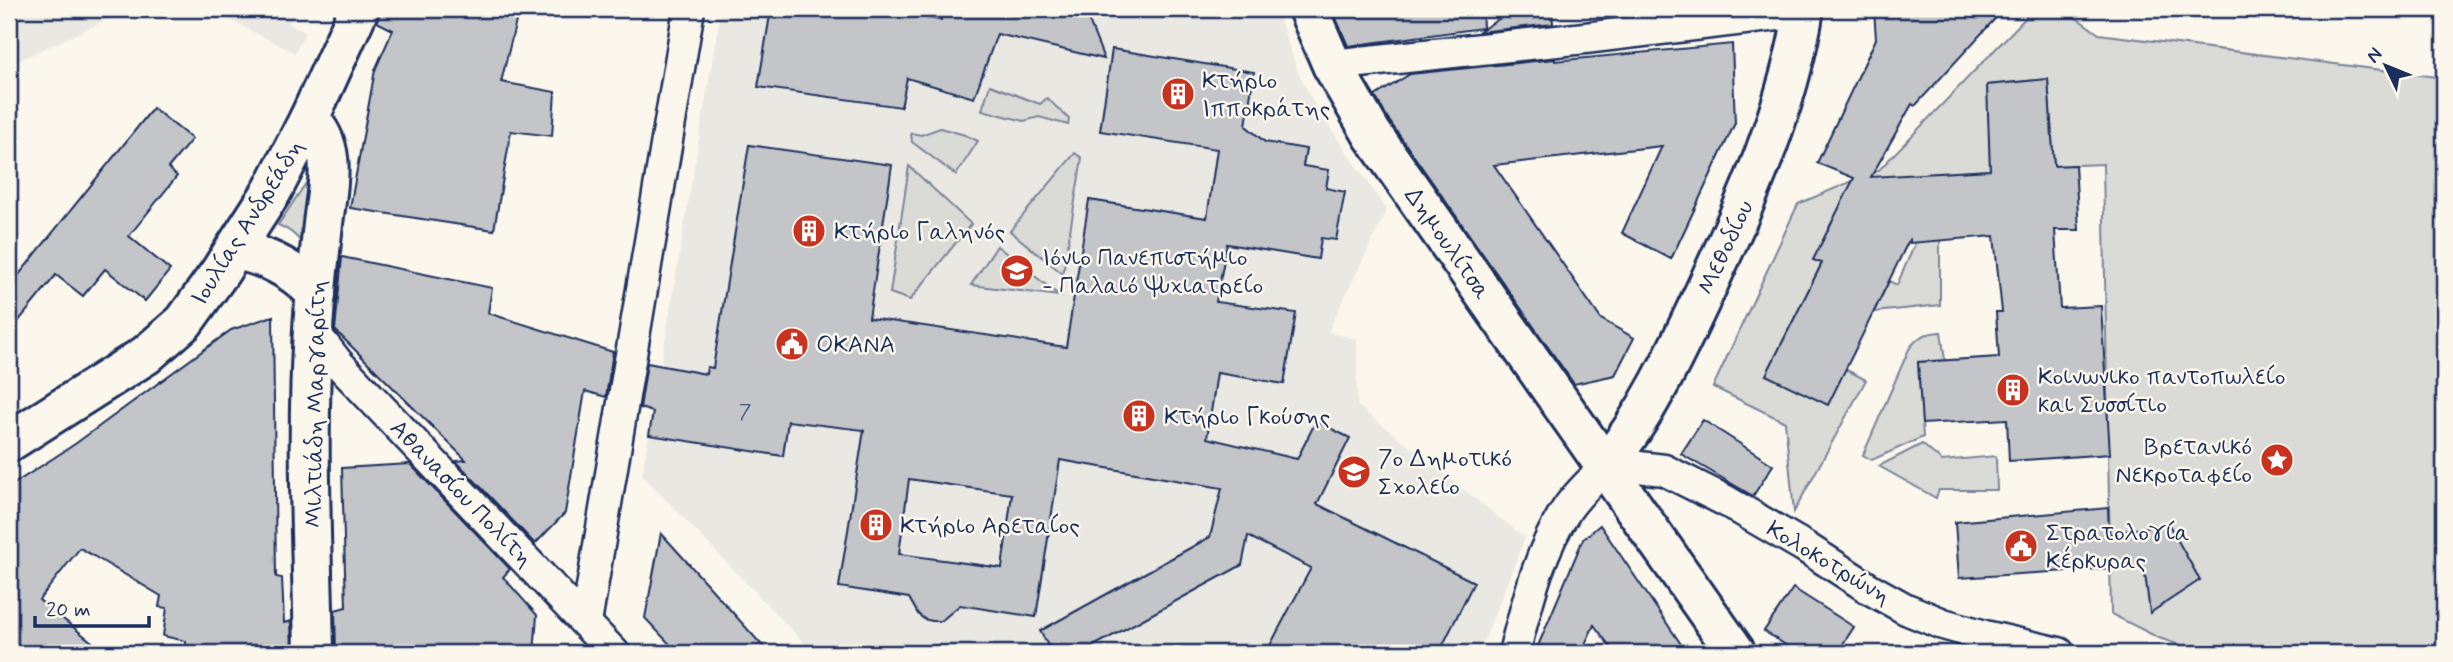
<svg xmlns="http://www.w3.org/2000/svg" width="2453" height="662" viewBox="0 0 2453 662" font-family="Mynerve,sans-serif">
<rect width="100%" height="100%" fill="#fbf7ec"/>
<filter id="ink" filterUnits="userSpaceOnUse"><feTurbulence type="fractalNoise" baseFrequency=".0143" numOctaves="2"/><feDisplacementMap in="SourceGraphic" scale="14" xChannelSelector="R" yChannelSelector="G"/><feConvolveMatrix kernelMatrix="1 2 1 2 8 2 1 2 1" color-interpolation-filters="sRGB"/></filter>
<g filter="url(#ink)">
<g fill="#eae8e2">
<polygon points="9,9 144,9 117,15 9,65"/>
<polygon points="208,9 296,9 289,24 305,32 295,53"/>
<polygon points="721,9 1276,9 1298,72 1315,106 1387,210 1328,332 1357,339 1357,405 1525,538 1479,653 814,653 642,475"/>
</g>
<g fill="#dadad7" stroke="#7a849a" stroke-width="2">
<polygon points="2034,9 2064,9 2099,34 2444,78 2444,653 2203,653 2159,638 2111,614 2103,164 2054,166 2048,79 1988,85 1990,170 1928,174 1930,241 1940,240 1940,305 1874,312 1889,281 1897,285 1925,221 1814,260 1822,263 1766,375 1845,369 1866,380 1794,512 1785,422 1713,387 1798,204 1879,170"/>
<polygon points="990,85 1040,104 1047,98 1069,119 1068,125 1039,117 1024,121 982,110"/>
<polygon points="940,128 965,135 978,141 956,175 912,142 911,133 921,135"/>
<polygon points="1075,153 1082,158 1063,274 1010,231"/>
<polygon points="909,166 971,224 910,300 890,293"/>
<path d="M314 171 308 253C300 239 293 231 278 225Z"/>
<polygon points="997,246 1060,296 971,285"/>
<path d="M1941 332 1945 360 1918 362 1923 437 1872 460 1863 455 1909 349C1918 336 1926 333 1941 332Z"/>
<polygon points="1922,444 1942,461 1996,456 1997,490 1939,490 1936,498 1879,466"/>
</g>
<g fill="#c3c5c9" stroke="#1b2f5e" stroke-width="2" fill-rule="evenodd">
<polygon points="381,9 519,9 501,82 555,92 552,136 511,131 494,230 350,208 375,70 393,30 377,22"/>
<polygon points="771,9 865,9 941,20 942,9 1084,9 1104,59 997,34 974,98 907,78 901,107 758,87"/>
<polygon points="1332,9 1482,9 1483,28 1348,46"/>
<polygon points="1515,9 1552,9 1553,24 1478,32"/>
<polygon points="1874,9 2004,9 1915,106 1912,104 1871,177 1990,170 1987,85 2048,79 2054,166 2075,165 2079,230 2055,230 2060,308 2101,306 2110,454 2009,461 2007,419 1922,424 1918,362 1999,357 1996,312 2002,312 1994,236 1910,243 1910,238 1828,405 1766,375 1822,263 1813,260 1854,178 1817,163 1876,39"/>
<polygon points="1732,44 1735,123 1671,259 1622,233 1662,146 1494,165 1601,319 1634,338 1615,375 1574,384 1390,122 1375,96 1410,74 1555,59 1555,61"/>
<path d="M1112 49 1254 72 1246 126 1265 142 1306 149 1303 166 1329 170 1326 188 1345 192 1336 240 1321 238 1318 259 1227 244 1216 302 1296 313 1284 384 1217 373 1207 438 1297 459 1316 421 1350 438 1317 504 1474 582 1439 653H1266L1311 568 1248 536 1242 565 1081 653H1052L1040 631 1210 537 1222 488 1060 460 1036 617 960 605 941 621H932L924 619 918 614 909 598 839 587 864 430 788 421 783 456 649 435 653 412 640 408 647 363 706 374 707 367 713 368 749 145 892 165 869 318 1066 347 1089 200 1207 218 1217 149 1100 131ZM909 479 1012 494 1002 568 899 554Z"/>
<polygon points="153,108 192,139 168,168 177,176 129,236 170,270 145,301 105,269 83,296 56,275 9,333 9,287"/>
<polygon points="342,257 492,288 488,313 613,352 606,397 585,391 565,513 535,544 456,461 466,460 335,330"/>
<polygon points="273,316 276,577 282,578 284,623 291,621 292,653 186,653 186,641 163,636 167,608 159,607 161,596 80,548 39,600 106,653 9,653 9,487 75,444 231,330"/>
<polygon points="1703,420 1773,465 1753,496 1681,454"/>
<polygon points="410,464 510,569 503,577 537,615 534,653 336,653 335,610 346,607 342,468"/>
<polygon points="2108,508 2109,534 2168,523 2200,580 2150,613 2144,566 1959,578 1955,522"/>
<polygon points="1600,525 1687,653 1615,653 1594,625 1581,653 1535,653 1583,539"/>
<polygon points="661,533 769,653 678,653 645,618"/>
<polygon points="1793,588 1854,627 1837,653 1798,653 1764,631"/>
</g>
<g fill="none" stroke-linecap="round" stroke-linejoin="round">
<defs>
<g id="minor">
<polyline points="1332,65 1585,38 1804,12"/>
<polyline points="313,331 338,363 614,653"/>
<polyline points="586,623 689,9"/>
<path d="M1514 653C1527 604 1539 551 1567 509 1577 494 1592 481 1604 468L1630 466 1664 470 1726 501 1805 547 1870 589 1906 609 1943 624 1985 636 2059 653"/>
</g>
<g id="secondary">
<path d="M309 119C339 148 327 187 323 224 319 259 315 294 313 330 306 437 312 546 314 653"/>
<path d="M235 250C267 256 294 269 316 294"/>
</g>
<g id="primary">
<polyline points="1308,9 1332,65 1372,134 1736,653"/>
<polyline points="9,442 146,355 184,322 220,272 272,191 309,119 359,9"/>
<path d="M1604 468C1647 415 1675 355 1704 293 1747 201 1788 110 1804 9"/>
</g>
</defs>
<use href="#minor" stroke="#1b2f5e" stroke-width="35"/>
<use href="#secondary" stroke="#1b2f5e" stroke-width="44"/>
<use href="#primary" stroke="#1b2f5e" stroke-width="44"/>
<use href="#minor" stroke="#fbf7ec" stroke-width="30"/>
<use href="#secondary" stroke="#fbf7ec" stroke-width="38"/>
<use href="#primary" stroke="#fbf7ec" stroke-width="38"/>
</g>
</g>
<defs>
<symbol id="building-disc" viewBox="-11 -11 22 22"><circle r="9.5" fill="#c8321e" stroke="#fbf7ec"/><path d="M-4-6H4V6H1V3H-1V6H-4ZM-2.5-4.3h1.7v1.8h-1.7ZM.8-4.3h1.7v1.8H.8ZM-2.5-1h1.7V.8h-1.7ZM.8-1h1.7V.8H.8Z" fill="#fff"/></symbol>
<symbol id="university-disc" viewBox="-11 -11 22 22"><circle r="9.5" fill="#c8321e" stroke="#fbf7ec"/><path d="M0-5L7-2L0 1L-7-2ZM-4 1L0 2.5L4 1V4Q0 6-4 4Z" fill="#fff"/></symbol>
<symbol id="civic-disc" viewBox="-11 -11 22 22"><circle r="9.5" fill="#c8321e" stroke="#fbf7ec"/><path d="M-.6-6.5H3V-4.5H.6V-3L4-1V1h2V6H-6V1h2V-1L-.6-3ZM-1.2 2.5V6h2.4V2.5Z" fill="#fff"/></symbol>
<symbol id="sight-disc" viewBox="-11 -11 22 22"><circle r="9.5" fill="#c8321e" stroke="#fbf7ec"/><path d="M0-6L1.8-2.2L6-1.7L2.9 1.2L3.7 5.4L0 3.3L-3.7 5.4L-2.9 1.2L-6-1.7L-1.8-2.2Z" fill="#fff"/></symbol>
<symbol id="school-disc" viewBox="-11 -11 22 22"><circle r="9.5" fill="#c8321e" stroke="#fbf7ec"/><path d="M0-5L7-2L0 1L-7-2ZM-4 1L0 2.5L4 1V4Q0 6-4 4Z" fill="#fff"/></symbol>
</defs>
<g fill-rule="evenodd">
<use href="#building-disc" x="1159" y="75" width="38" height="38"/>
<use href="#building-disc" x="790" y="212" width="38" height="38"/>
<use href="#university-disc" x="998" y="252" width="38" height="38"/>
<use href="#civic-disc" x="773" y="325" width="38" height="38"/>
<use href="#building-disc" x="1994" y="371" width="38" height="38"/>
<use href="#building-disc" x="1120" y="397" width="38" height="38"/>
<use href="#sight-disc" x="2258" y="441" width="38" height="38"/>
<use href="#school-disc" x="1335" y="453" width="38" height="38"/>
<use href="#building-disc" x="857" y="506" width="38" height="38"/>
<use href="#civic-disc" x="2002" y="527" width="38" height="38"/>
</g>
<g text-anchor="middle" stroke-width="5" stroke-linejoin="round" paint-order="stroke">
<g font-size="21" fill="#455479">
<text x="745" y="418">7</text>
</g>
<g font-size="24" fill="#1b2f5e" stroke="#fbf7ec" text-anchor="start">
<text x="1202" y="88">Κτήριο<tspan x="1202" dy="28">Ιπποκράτης</tspan></text>
<text x="834" y="239">Κτήριο Γαληνός</text>
<text x="1042" y="265">Ιόνιο Πανεπιστήμιο<tspan x="1042" dy="28">- Παλαιό Ψυχιατρείο</tspan></text>
<text x="816" y="352">ΟΚΑΝΑ</text>
<text x="2038" y="384">Κοινωνικο παντοπωλείο<tspan x="2038" dy="28">και Συσσίτιο</tspan></text>
<text x="1164" y="424">Κτήριο Γκούσης</text>
<text x="2252" y="454" text-anchor="end">Βρετανικό<tspan x="2252" dy="28">Νεκροταφείο</tspan></text>
<text x="1378" y="466">7ο Δημοτικό<tspan x="1378" dy="28">Σχολείο</tspan></text>
<text x="900" y="533">Κτήριο Αρεταίος</text>
<text x="2046" y="540">Στρατολογία<tspan x="2046" dy="28">Κέρκυρας</tspan></text>
</g>
<g font-size="24" fill="#1b2f5e" stroke="#fbf7ec">
<text transform="translate(247 222) rotate(-58)" y="8">Ιουλίας Ανδρεάδη</text>
<text transform="translate(1448 243) rotate(55)" y="8">Δημουλίτσα</text>
<text transform="translate(1725 247) rotate(-65)" y="8">Μεθοδίου</text>
<text transform="translate(315 404) rotate(-89)" y="8">Μιλτιάδη Μαργαρίτη</text>
<text transform="translate(462 493) rotate(46)" y="8">Αθανασίου Πολίτη</text>
<text transform="translate(1829 562) rotate(31)" y="8">Κολοκοτρώνη</text>
</g>
</g>
<rect width="2453" height="662" fill="none" stroke="#fbf7ec" stroke-width="35"/>
<rect x="18" y="18" width="2418" height="627" fill="none" stroke="#1b2f5e" stroke-width="2.5" filter="url(#ink)"/>
<g transform="translate(2386 66) rotate(313)" stroke="#fbf7ec" stroke-width="5" paint-order="stroke">
<path d="M0-5L12 26L0 18L-12 26Z" fill="#1b2f5e"/>
<text y="-10" font-size="19" font-weight="bold" text-anchor="middle" fill="#1b2f5e">N</text>
</g>
<path d="M35 616v10h114v-10" fill="none" stroke="#1b2f5e" stroke-width="3.5"/>
<text x="46" y="616" font-size="21" fill="#1b2f5e" stroke="#fbf7ec" stroke-width="5" paint-order="stroke">20 m</text>
</svg>
